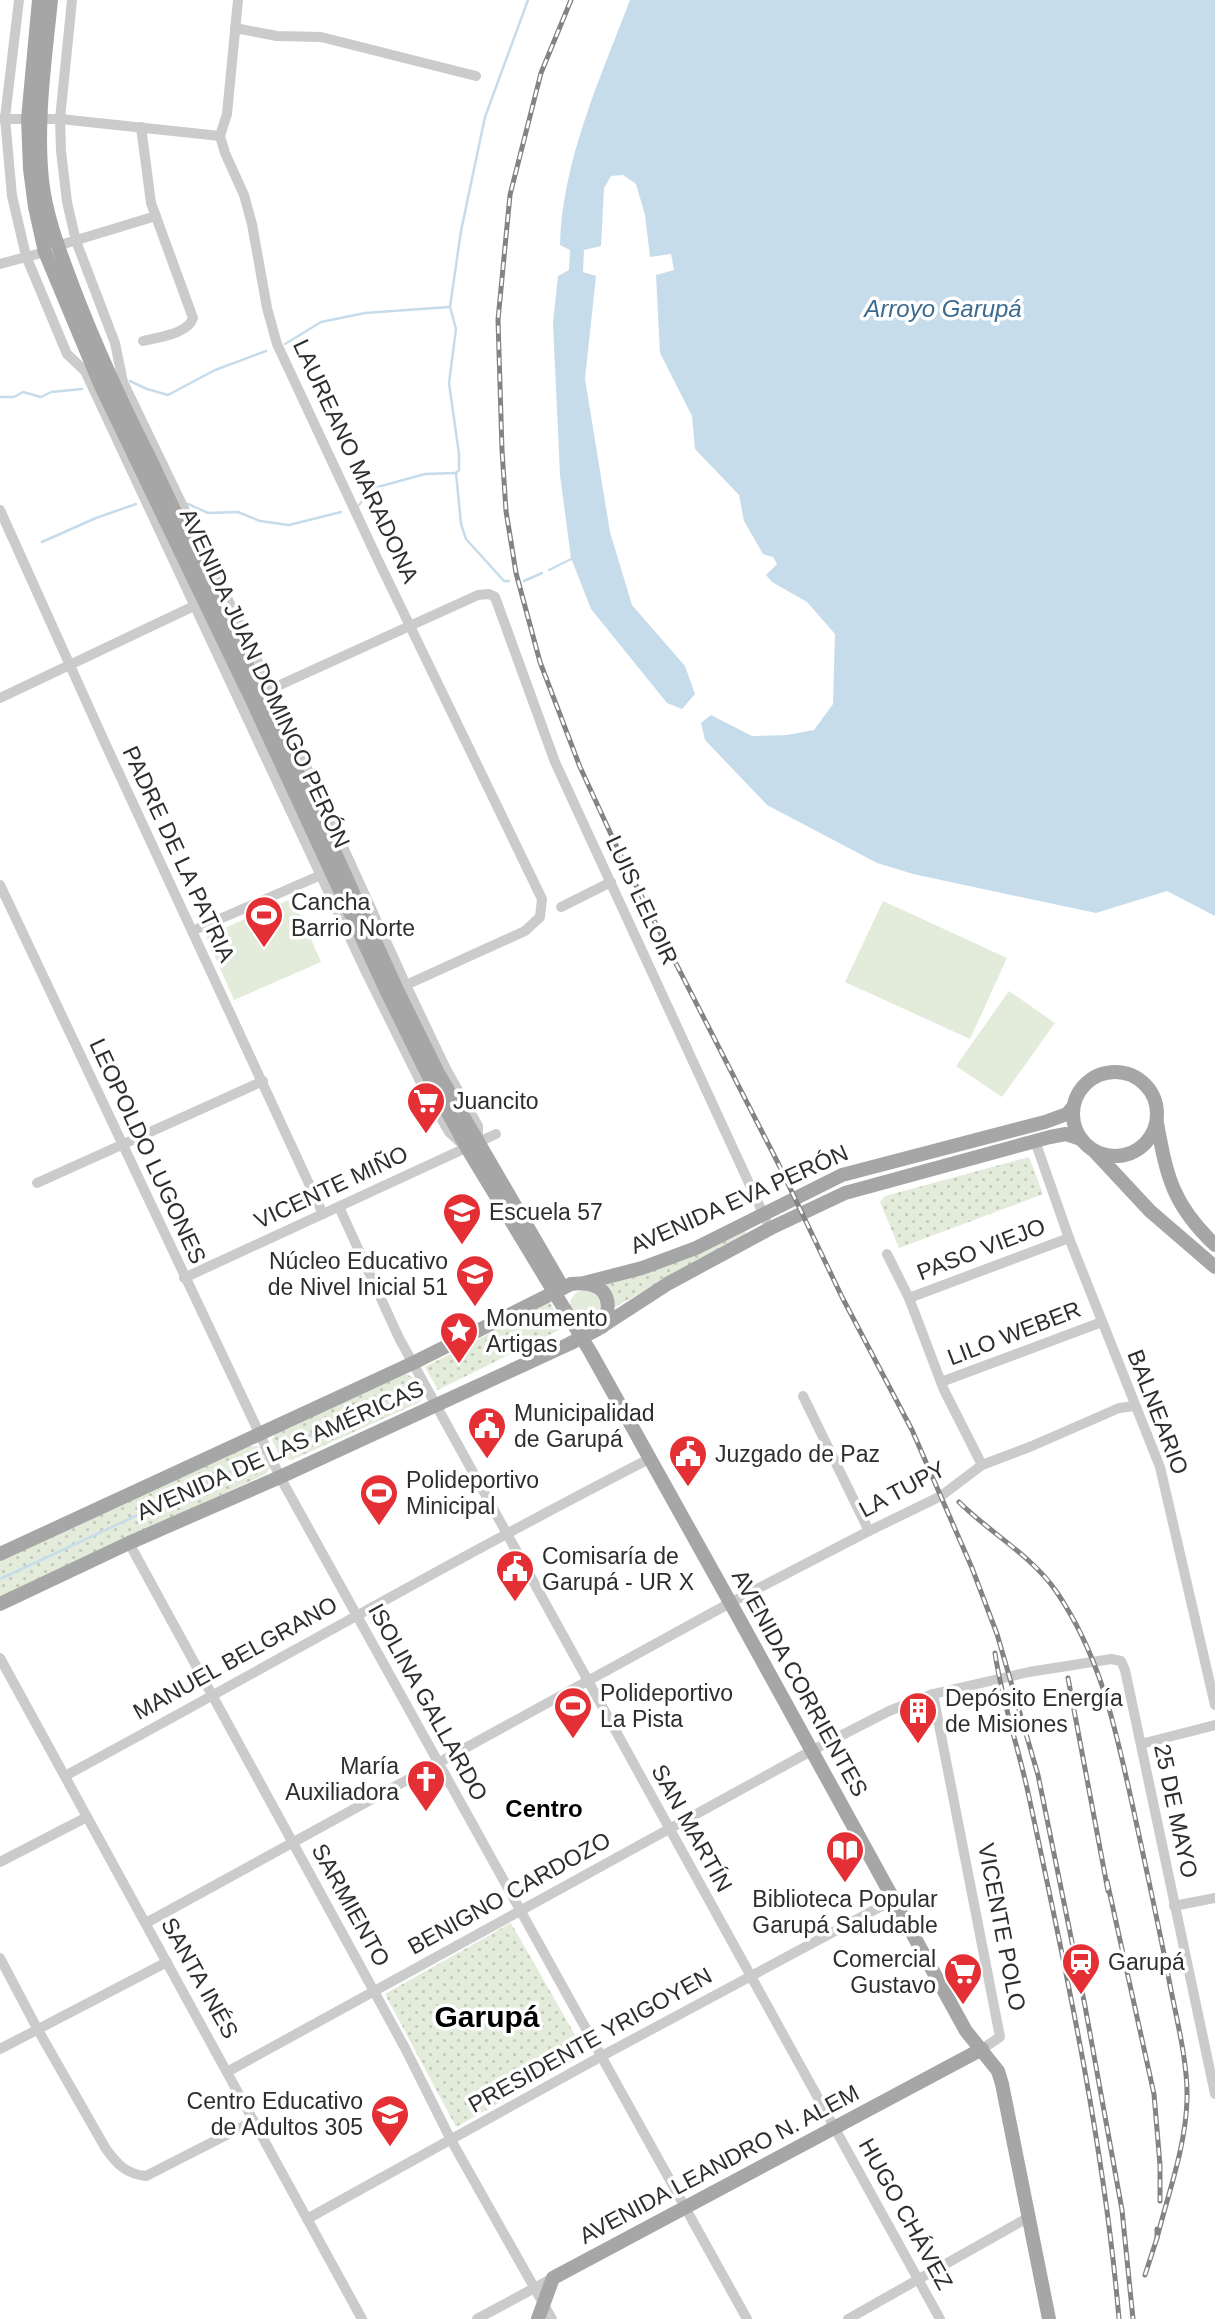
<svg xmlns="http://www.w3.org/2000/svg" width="1215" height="2319" viewBox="0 0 1215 2319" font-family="Arial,sans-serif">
<defs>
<pattern id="park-dots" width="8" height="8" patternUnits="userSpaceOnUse" patternTransform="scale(1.75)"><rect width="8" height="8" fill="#e3ebdb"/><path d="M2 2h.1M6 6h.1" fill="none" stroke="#c3cabc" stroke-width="1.8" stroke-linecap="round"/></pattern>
</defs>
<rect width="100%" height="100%" fill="#fff"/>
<g fill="#e3ebdb">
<polygon points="293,898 321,962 234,1000 206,936"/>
<polygon points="883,901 1007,958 970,1039 845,982"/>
<polygon points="1009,991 1055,1023 1002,1097 956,1066"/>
<circle cx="585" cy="1305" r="15"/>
</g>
<g fill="url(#park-dots)">
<polygon points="1029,1157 1043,1194 899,1248 880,1202 885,1196"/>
<polygon points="742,1230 746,1232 745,1236 613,1308 602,1284"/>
<polygon points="550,1302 563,1328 438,1390 425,1367"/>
<polygon points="406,1374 414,1378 423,1394 420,1402 292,1460 281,1458 272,1440 276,1432"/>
<polygon points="250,1446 262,1447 272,1464 266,1474 0,1597 0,1560"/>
<polygon points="511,1923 586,2054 456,2127 385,1994"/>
</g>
<path fill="#c7dceb" d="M630 0H1215V916L1167 891 1096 913 913 874 877 863 767 805 705 740 701 723 711 715 752 736 787 735 814 730 833 704 835 634 807 602 772 582 766 575 777 564 773 557 763 554 744 521 739 495 695 449 692 416 660 353 656 275 674 270 671 254 650 257 645 215 636 184 623 175 611 176 604 188 601 246 584 250 583 272 596 276 585 379 610 532 632 605 685 666 695 694 682 709 667 703 591 609 571 558 560 475 553 323 558 276 569 270 570 250 560 245C562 161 600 79 630 0Z"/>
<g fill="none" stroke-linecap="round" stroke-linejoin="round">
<g stroke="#c7dceb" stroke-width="2.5">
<polyline points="285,344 321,322 365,313 449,307"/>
<polyline points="130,381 147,389 168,395 215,370 266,351"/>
<polyline points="0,397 14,397 23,392 41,397 51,392 82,389"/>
<polyline points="456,473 459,470 459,454 449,383 456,329 450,307 461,231 485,117 528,0"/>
<polyline points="188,504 208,513 238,512 260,521 289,525 341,512"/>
<polyline points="358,506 374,488 425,474 456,473 461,524 466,539 504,581 509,581"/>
<polyline points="42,542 96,518 136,504"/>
<polyline points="549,570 571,559"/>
<polyline points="524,581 542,573"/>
<polyline points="281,1449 400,1393"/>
<polyline points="0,1579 254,1461"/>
</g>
<g stroke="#cbcbcb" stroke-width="10">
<polyline points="19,0 5,118 12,196 26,256 67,354 85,371 364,968 420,1081 449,1132 461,1143"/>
<polyline points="72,0 60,119 61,151 67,202 76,241 115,343 123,382 271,689 406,985 446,1069 478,1126 478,1140"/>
<polyline points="238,0 227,114 220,136 225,153 244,195 252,224 267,308 277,344 378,560 542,899 540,917 525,931 406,985"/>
<polyline points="235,28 277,36 321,37 476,76"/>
<polyline points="0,119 28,119"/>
<polyline points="39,119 60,119 220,136"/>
<path d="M141 127 151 203 193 318C188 334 158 337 143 341"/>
<polyline points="57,246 156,216"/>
<polyline points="0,264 45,252"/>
<polyline points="0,510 105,743 323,1214"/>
<polyline points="271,689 478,595 489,594 495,597 555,762 766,1220"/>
<polyline points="0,698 194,606"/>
<polyline points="0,885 280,1477 747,2319"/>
<polyline points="561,907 611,882"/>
<polyline points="192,931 321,875"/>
<polyline points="1035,1141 1069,1238 1160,1467 1215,1705"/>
<polyline points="37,1183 263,1081"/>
<polyline points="339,1207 399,1338 940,2319"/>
<polyline points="887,1254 909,1298 944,1390 982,1465"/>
<polyline points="184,1278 496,1134"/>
<polyline points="909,1298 1069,1238"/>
<polyline points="941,1382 1102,1322"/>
<polyline points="803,1396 869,1531"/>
<polyline points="129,1543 405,2048 451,2140 552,2319"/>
<polyline points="0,1658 362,2319"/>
<polyline points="933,1694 1000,2037 982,2049"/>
<polyline points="1141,1744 1215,1725"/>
<path d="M65 1776C260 1671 452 1560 649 1459"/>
<polyline points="0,1862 87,1817"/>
<polyline points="1174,1906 1215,1898"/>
<polyline points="146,1923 730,1603 869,1531 941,1496 982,1465 1032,1446 1119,1408 1135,1406"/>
<path d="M0 1958 38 2030 106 2149C117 2164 126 2174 146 2176L254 2121"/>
<polyline points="0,2049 167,1962"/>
<polyline points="227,2072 811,1751 889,1711 933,1694 1029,1672 1111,1659 1121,1661 1125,1670 1215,2094"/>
<polyline points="307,2219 600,2057 893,1900"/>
<polyline points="477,2319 553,2278"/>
<polyline points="848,2319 1029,2217"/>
</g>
<g stroke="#a6a6a6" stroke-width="14">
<polyline points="39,0 28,119 30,169 35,207 45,252 101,386 251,698 388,994 429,1077 467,1148 591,1353 736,1613 966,2031 998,2071 1002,2084 1049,2319"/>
<path d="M51 0C45 60 36 120 42 180 46 217 60 252 73 287 96 347 122 404 151 461L330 842 397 990 438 1073 563 1288"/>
<circle cx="1115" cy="1114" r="42"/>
<path d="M1157 1123C1167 1178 1173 1205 1215 1245"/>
<polyline points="1095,1152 1150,1211 1215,1267"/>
<polyline points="584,1283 642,1268 696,1248 842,1175 1045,1122 1067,1114 1073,1107"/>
<path d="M0 1554 413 1363 571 1284C603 1280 616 1297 602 1327"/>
<polyline points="0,1604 129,1543 280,1477 569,1344 598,1329 669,1283 771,1228 845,1193 1050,1137 1066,1134 1081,1139"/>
<polyline points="538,2319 553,2278 982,2049"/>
</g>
<defs>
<g id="rail">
<polyline points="571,0 541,73 510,195 498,320 502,450 506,511 516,573 540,662 580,767 621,856 779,1165 842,1297 912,1430 972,1568 997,1634 1038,1775 1085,2006 1122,2210 1133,2319"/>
<path d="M959 1502C990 1533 1031 1555 1056 1591 1101 1657 1115 1727 1132 1803 1144 1858 1156 1913 1167 1969 1174 2010 1188 2058 1187 2099 1186 2146 1168 2194 1157 2238"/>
<path d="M995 1653C1002 1702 1019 1749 1029 1797 1066 1970 1104 2143 1119 2319"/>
<polyline points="1068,1678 1108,1891"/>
<polyline points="1107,1881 1154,2094 1160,2165 1160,2201"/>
<polyline points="1145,2275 1157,2238 1157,2229"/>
</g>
</defs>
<use href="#rail" stroke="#838383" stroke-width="5"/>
<use href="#rail" stroke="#fff" stroke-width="2.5" stroke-dasharray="8" stroke-linecap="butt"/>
</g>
<defs>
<symbol id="stadium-pin" viewBox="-11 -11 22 30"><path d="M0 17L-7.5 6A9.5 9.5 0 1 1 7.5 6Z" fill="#e43035" stroke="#fff"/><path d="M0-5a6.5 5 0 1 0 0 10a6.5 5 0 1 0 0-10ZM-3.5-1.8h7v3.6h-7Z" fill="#fff"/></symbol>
<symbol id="supermarket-pin" viewBox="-11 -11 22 30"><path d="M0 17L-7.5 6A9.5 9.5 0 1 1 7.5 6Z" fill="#e43035" stroke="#fff"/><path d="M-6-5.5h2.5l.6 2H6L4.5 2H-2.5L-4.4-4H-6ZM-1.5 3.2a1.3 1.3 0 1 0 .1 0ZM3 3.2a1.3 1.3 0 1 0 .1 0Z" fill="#fff"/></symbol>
<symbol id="school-pin" viewBox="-11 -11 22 30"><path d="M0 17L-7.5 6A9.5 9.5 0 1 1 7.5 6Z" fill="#e43035" stroke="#fff"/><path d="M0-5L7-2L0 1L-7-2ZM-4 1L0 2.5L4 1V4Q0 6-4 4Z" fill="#fff"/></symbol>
<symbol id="sight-pin" viewBox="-11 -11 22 30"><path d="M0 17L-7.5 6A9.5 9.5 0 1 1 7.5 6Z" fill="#e43035" stroke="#fff"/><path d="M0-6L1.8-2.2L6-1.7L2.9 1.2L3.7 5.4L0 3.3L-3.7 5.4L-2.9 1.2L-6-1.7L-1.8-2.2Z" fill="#fff"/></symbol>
<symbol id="civic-pin" viewBox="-11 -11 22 30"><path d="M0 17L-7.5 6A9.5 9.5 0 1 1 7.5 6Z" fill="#e43035" stroke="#fff"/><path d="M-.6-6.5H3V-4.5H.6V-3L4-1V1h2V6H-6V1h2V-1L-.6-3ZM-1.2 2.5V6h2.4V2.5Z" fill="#fff"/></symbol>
<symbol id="building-pin" viewBox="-11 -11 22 30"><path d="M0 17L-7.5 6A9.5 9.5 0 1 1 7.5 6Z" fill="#e43035" stroke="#fff"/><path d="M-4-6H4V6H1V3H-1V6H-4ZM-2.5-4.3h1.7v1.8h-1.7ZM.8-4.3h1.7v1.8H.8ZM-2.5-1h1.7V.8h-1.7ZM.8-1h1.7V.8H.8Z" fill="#fff"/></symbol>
<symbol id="church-pin" viewBox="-11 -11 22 30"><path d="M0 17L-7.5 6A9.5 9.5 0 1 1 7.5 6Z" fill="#e43035" stroke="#fff"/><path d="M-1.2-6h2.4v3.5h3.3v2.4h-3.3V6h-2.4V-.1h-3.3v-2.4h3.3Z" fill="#fff"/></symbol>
<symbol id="library-pin" viewBox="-11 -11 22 30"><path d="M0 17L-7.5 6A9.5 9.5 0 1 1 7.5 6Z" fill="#e43035" stroke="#fff"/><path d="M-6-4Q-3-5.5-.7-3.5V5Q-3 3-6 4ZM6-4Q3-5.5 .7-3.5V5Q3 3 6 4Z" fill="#fff"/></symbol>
<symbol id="station-pin" viewBox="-11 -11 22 30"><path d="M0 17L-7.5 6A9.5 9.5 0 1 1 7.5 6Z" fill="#e43035" stroke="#fff"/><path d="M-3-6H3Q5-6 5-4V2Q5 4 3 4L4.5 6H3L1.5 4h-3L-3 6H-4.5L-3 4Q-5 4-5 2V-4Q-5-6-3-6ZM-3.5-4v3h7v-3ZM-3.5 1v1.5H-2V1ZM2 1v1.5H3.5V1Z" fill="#fff"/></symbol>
</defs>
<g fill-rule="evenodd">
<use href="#stadium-pin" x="242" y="893" width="44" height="60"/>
<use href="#supermarket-pin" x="404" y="1079" width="44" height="60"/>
<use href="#school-pin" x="440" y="1190" width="44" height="60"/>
<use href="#school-pin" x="453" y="1252" width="44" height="60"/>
<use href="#sight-pin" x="437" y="1309" width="44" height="60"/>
<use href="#civic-pin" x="465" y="1404" width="44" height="60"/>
<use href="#civic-pin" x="666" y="1432" width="44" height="60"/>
<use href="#stadium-pin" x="357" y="1471" width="44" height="60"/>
<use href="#civic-pin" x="493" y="1547" width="44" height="60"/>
<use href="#stadium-pin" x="551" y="1684" width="44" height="60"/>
<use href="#building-pin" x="896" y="1689" width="44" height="60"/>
<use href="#church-pin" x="404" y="1757" width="44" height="60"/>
<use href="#library-pin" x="823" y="1828" width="44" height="60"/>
<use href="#station-pin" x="1059" y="1940" width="44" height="60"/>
<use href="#supermarket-pin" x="941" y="1950" width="44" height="60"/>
<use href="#school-pin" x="368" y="2092" width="44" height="60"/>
</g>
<g text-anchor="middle" stroke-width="7" stroke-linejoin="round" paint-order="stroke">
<g font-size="23" fill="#2e2e2e" stroke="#fff">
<text transform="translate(356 461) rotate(65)" y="8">LAUREANO MARADONA</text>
<text transform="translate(265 678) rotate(65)" y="8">AVENIDA JUAN DOMINGO PERÓN</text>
<text transform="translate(179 854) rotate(65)" y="8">PADRE DE LA PATRIA</text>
<text transform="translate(642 900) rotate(65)" y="8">LUIS LELOIR</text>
<text transform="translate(148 1151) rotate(65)" y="8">LEOPOLDO LUGONES</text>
<text transform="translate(331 1187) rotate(-25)" y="8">VICENTE MIÑO</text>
<text transform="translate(739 1199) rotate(-24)" y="8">AVENIDA EVA PERÓN</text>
<text transform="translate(981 1249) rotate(-21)" y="8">PASO VIEJO</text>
<text transform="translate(1014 1333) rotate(-21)" y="8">LILO WEBER</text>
<text transform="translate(1158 1412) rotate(69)" y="8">BALNEARIO</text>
<text transform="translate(280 1450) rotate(-24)" y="8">AVENIDA DE LAS AMÉRICAS</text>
<text transform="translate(902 1489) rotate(-28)" y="8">LA TUPY</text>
<text transform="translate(235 1658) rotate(-29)" y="8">MANUEL BELGRANO</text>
<text transform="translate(800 1683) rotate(61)" y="8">AVENIDA CORRIENTES</text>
<text transform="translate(428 1702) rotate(61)" y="8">ISOLINA GALLARDO</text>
<text transform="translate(1176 1811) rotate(78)" y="8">25 DE MAYO</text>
<text transform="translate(692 1828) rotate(61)" y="8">SAN MARTÍN</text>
<text transform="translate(509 1893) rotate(-29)" y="8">BENIGNO CARDOZO</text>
<text transform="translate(351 1905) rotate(61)" y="8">SARMIENTO</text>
<text transform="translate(1002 1927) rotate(79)" y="8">VICENTE POLO</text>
<text transform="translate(200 1978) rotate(61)" y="8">SANTA INÉS</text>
<text transform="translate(590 2040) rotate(-29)" y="8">PRESIDENTE YRIGOYEN</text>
<text transform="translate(719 2164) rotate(-28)" y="8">AVENIDA LEANDRO N. ALEM</text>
<text transform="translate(906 2214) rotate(61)" y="8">HUGO CHÁVEZ</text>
</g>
<g font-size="23" fill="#2e2e2e" stroke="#fff" text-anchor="start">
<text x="291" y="910">Cancha<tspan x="291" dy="26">Barrio Norte</tspan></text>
<text x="453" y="1109">Juancito</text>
<text x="489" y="1220">Escuela 57</text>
<text x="448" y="1269" text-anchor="end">Núcleo Educativo<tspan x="448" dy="26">de Nivel Inicial 51</tspan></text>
<text x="486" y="1326">Monumento<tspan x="486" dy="26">Artigas</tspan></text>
<text x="514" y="1421">Municipalidad<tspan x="514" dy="26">de Garupá</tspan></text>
<text x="715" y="1462">Juzgado de Paz</text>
<text x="406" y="1488">Polideportivo<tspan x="406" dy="26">Minicipal</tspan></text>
<text x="542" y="1564">Comisaría de<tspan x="542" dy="26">Garupá - UR X</tspan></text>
<text x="600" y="1701">Polideportivo<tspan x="600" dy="26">La Pista</tspan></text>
<text x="945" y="1706">Depósito Energía<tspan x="945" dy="26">de Misiones</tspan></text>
<text x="399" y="1774" text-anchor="end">María<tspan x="399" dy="26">Auxiliadora</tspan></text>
<text x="845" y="1907" text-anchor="middle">Biblioteca Popular<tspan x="845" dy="26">Garupá Saludable</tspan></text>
<text x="936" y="1967" text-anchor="end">Comercial<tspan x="936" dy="26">Gustavo</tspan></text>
<text x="1108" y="1970">Garupá</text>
<text x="363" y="2109" text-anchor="end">Centro Educativo<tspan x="363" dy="26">de Adultos 305</tspan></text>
</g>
<g font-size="24" font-style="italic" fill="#3c6b8f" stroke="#fff">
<text x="943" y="317">Arroyo Garupá</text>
</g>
<g font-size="24" font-weight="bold" fill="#000" stroke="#fff">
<text x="544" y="1817">Centro</text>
</g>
<g font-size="30" font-weight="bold" fill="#000" stroke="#fff">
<text x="487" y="2027">Garupá</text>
</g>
</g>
</svg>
